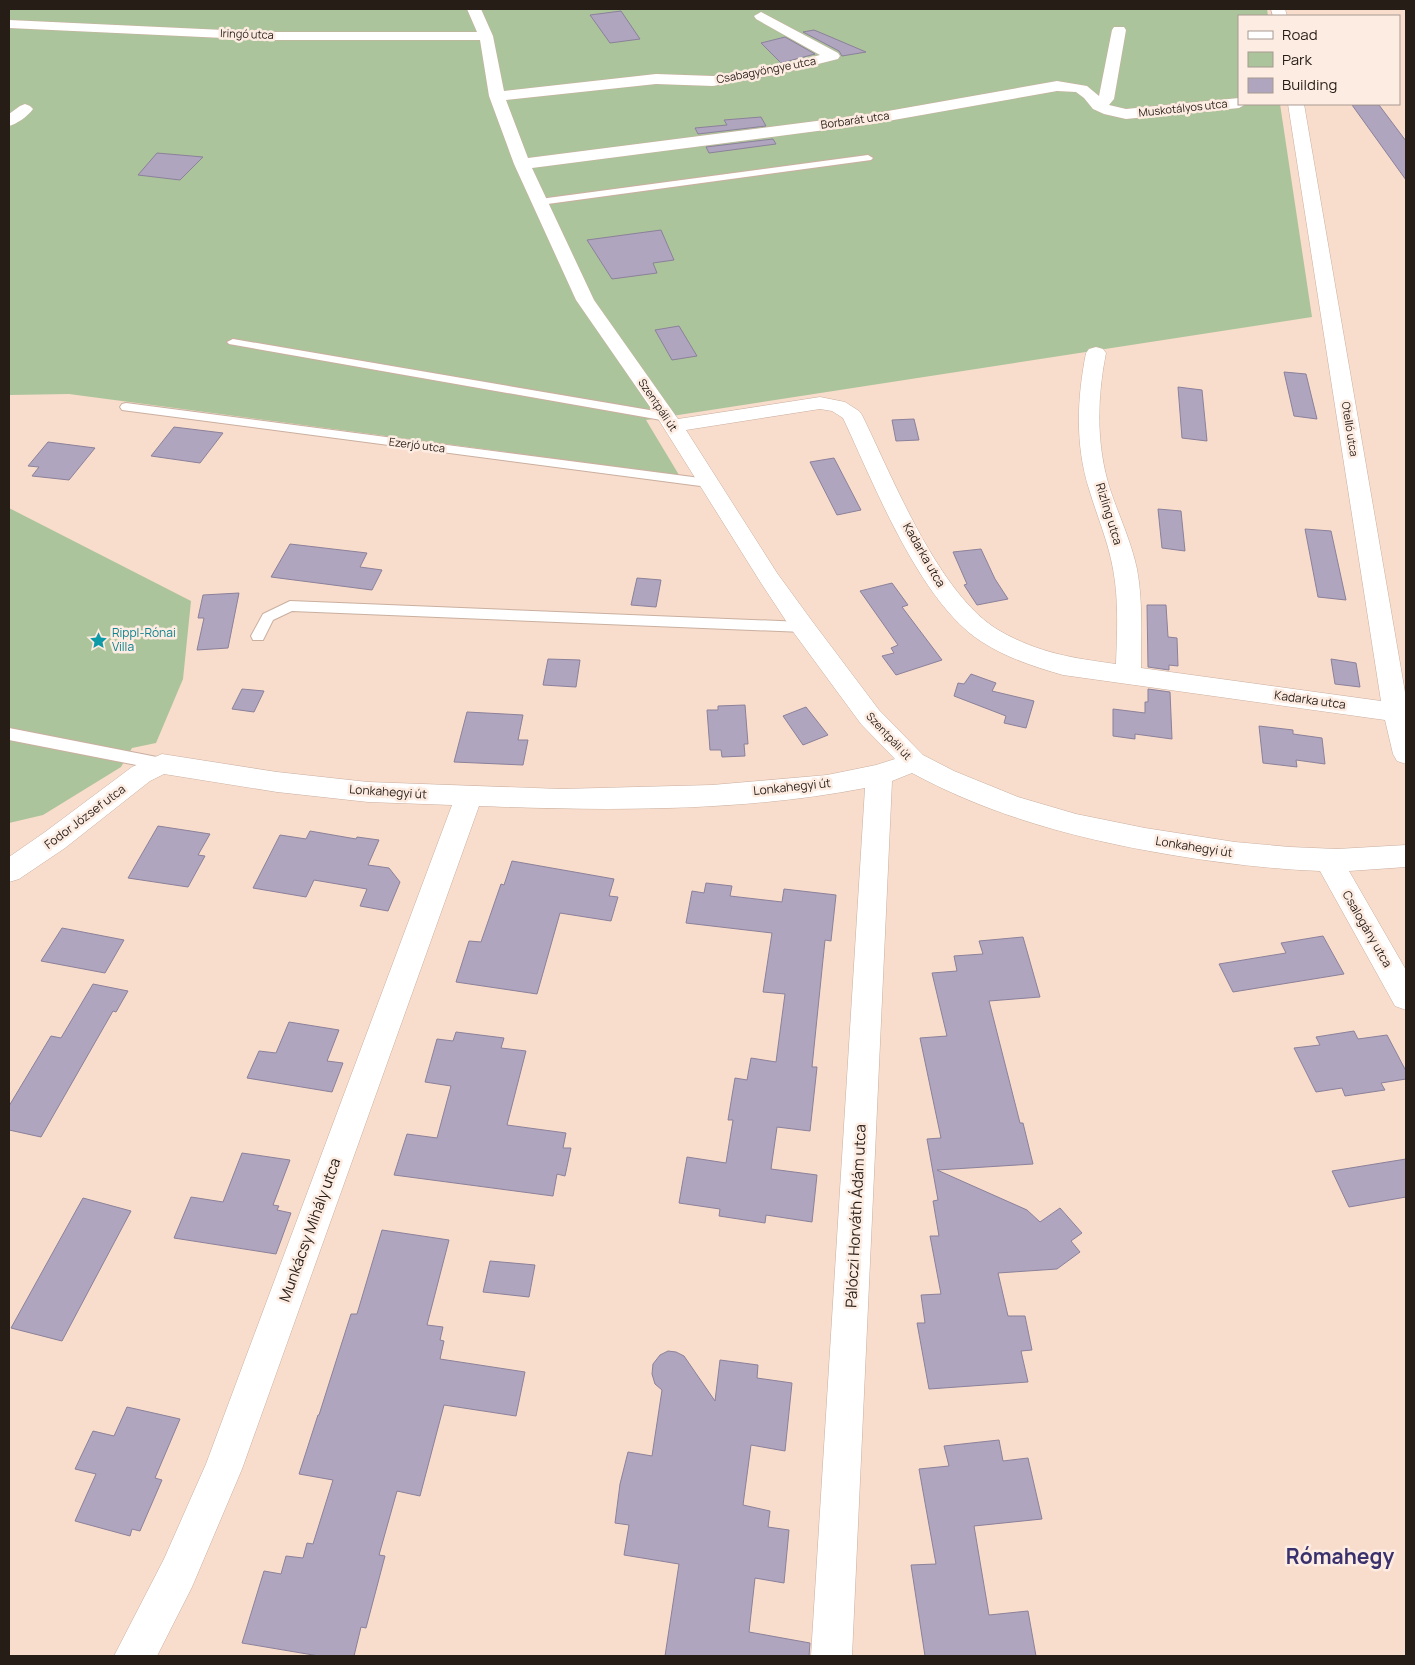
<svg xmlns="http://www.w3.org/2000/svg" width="1415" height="1665" viewBox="0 0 1415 1665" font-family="Manrope,sans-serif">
<rect width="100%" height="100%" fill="#f8dccc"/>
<g fill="#acc49b">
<polygon points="9,9 1267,9 1268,16 1239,16 1239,104 1280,104 1312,317 646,420 679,475 69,394 9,395"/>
<polygon points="9,508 191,601 183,679 156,743 132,748 121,767 43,815 9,823"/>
</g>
<g fill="#afa5bf" stroke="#8b819a">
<polygon points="621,11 640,39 610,43 590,15"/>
<polygon points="814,30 826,35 866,52 842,56 839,51 803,32"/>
<polygon points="785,37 815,54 781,63 761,43"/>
<polygon points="1352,105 1379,105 1406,141 1406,180"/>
<polygon points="761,117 766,126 698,134 695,128 727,125 724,120"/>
<polygon points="773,139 776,144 709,153 706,147"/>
<polygon points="157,153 203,157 180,180 138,175"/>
<polygon points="661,230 674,260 653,263 657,273 612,279 587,240"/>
<polygon points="679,326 697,356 672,360 655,330"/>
<polygon points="1284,372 1306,374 1317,419 1294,416"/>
<polygon points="1178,387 1202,390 1207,441 1182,438"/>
<polygon points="914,419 919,440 896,441 892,420"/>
<polygon points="174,427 223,433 200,463 151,456"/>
<polygon points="48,442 95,448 69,480 32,476 39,467 28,466"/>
<polygon points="834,458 861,510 837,515 810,462"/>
<polygon points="1158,509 1181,511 1185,551 1162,548"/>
<polygon points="1305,529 1331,531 1346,600 1318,597"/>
<polygon points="290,544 367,553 360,567 382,570 372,590 271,577"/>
<polygon points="981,549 995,579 1008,599 977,605 964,585 967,584 953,552"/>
<polygon points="637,578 661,580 656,607 631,605"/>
<polygon points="892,583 908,605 902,607 942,660 896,675 882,656 894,653 891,648 898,645 860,591"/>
<polygon points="239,593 228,648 197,650 204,618 198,618 203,595"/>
<polygon points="1147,605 1166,605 1168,637 1177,638 1178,666 1169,665 1169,670 1148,667"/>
<polygon points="548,659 580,660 576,687 543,685"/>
<polygon points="1331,659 1356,663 1360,687 1335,684"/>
<polygon points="971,674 996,683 992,691 1034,701 1026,728 1004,723 1006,716 954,696 958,683 964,684"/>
<polygon points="242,689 264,691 254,712 232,709"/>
<polygon points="1148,689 1170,692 1172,739 1135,734 1135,739 1113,736 1113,709 1145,713 1145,702 1148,702"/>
<polygon points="745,705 748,744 744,744 745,756 722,757 721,750 710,750 707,710 718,710 718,706"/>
<polygon points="806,707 828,735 803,745 783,716"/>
<polygon points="467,712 523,715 518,740 528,740 523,765 454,762"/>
<polygon points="1259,726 1293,730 1293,734 1322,738 1325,764 1296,760 1297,767 1263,763"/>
<polygon points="158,826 210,834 198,855 205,856 188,887 128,878"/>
<polygon points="310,831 356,839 357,837 379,840 368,865 389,868 400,882 388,911 360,906 367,889 314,880 306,897 253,888 280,835 306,839"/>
<polygon points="512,861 614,879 609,896 618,897 611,921 560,913 537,994 456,982 469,941 481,942 501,884 504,885"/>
<polygon points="706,883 732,886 730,896 782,902 784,889 836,895 831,941 825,940 812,1067 817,1067 810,1131 777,1127 771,1169 817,1175 812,1222 766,1215 765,1223 719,1216 720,1209 679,1203 687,1157 726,1163 733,1120 728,1120 735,1078 747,1080 751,1058 776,1062 785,994 763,992 772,933 686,923 692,891 704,893"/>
<polygon points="62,928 124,940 105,973 41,961"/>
<polygon points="1323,936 1344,974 1233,992 1219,964 1286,953 1281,943"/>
<polygon points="1023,937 1040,997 989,1001 1020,1123 1023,1123 1033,1164 937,1170 1027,1210 1040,1222 1060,1208 1082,1233 1071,1241 1080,1252 1057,1269 998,1273 1008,1316 1025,1316 1032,1350 1021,1351 1028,1382 929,1389 917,1323 925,1323 921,1295 941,1294 930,1236 939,1236 933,1201 938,1200 927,1139 941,1138 920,1038 947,1036 932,973 957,971 954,956 983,954 979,941"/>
<polygon points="93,984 128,991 116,1012 113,1011 41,1137 9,1130 9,1106 51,1036 61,1038"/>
<polygon points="289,1022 339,1030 327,1061 343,1063 332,1092 247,1078 259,1051 276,1053"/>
<polygon points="1354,1031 1358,1039 1387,1035 1406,1071 1406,1079 1381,1083 1385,1090 1345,1096 1342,1088 1316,1092 1294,1048 1320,1045 1316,1037"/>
<polygon points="456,1032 504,1038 501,1048 526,1051 507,1125 566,1133 563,1148 571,1148 565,1176 557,1174 553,1196 394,1175 407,1134 437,1138 451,1086 425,1082 437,1039 453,1041"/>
<polygon points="242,1153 290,1160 273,1205 279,1206 277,1210 291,1213 276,1254 174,1238 191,1197 223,1202"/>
<polygon points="1406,1159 1406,1197 1349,1207 1332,1171"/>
<polygon points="83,1198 131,1211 62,1341 11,1328"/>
<polygon points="382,1230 449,1240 427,1325 443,1327 440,1340 444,1341 440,1359 525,1372 516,1416 444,1405 420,1496 397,1491 379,1555 385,1556 366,1628 361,1627 354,1656 319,1656 242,1643 264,1571 281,1574 286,1556 303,1558 307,1543 313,1544 333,1480 299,1474 318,1415 319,1415 351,1314 357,1314"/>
<polygon points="490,1261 535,1265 529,1297 483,1292"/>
<polygon points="668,1351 676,1352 684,1356 715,1401 720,1360 758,1365 757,1378 792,1383 785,1451 751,1445 743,1505 770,1511 768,1527 789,1530 784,1583 755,1578 749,1632 810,1643 809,1656 665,1656 679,1564 624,1555 629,1525 615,1523 620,1484 628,1452 652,1456 662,1390 655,1384 652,1374 653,1364 660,1355"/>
<polygon points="127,1407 180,1419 155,1478 162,1480 140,1531 132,1529 130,1536 75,1521 96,1474 75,1469 93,1431 114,1436"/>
<polygon points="999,1440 1003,1461 1028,1458 1042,1519 974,1526 989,1615 1028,1611 1036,1656 925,1656 911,1565 936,1564 919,1469 949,1466 944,1446"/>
</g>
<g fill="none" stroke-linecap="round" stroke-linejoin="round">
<defs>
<g id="lane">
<polygon points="868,155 873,158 871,160 540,205 535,202 540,199"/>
<polygon points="233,339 667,413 673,417 667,421 229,344 227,342"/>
<polygon points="126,403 708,479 714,483 708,487 122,410 120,407 122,404"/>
<polygon points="290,601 803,622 808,624 810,627 808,630 803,632 292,611 273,620 263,640 253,640 251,636 263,614"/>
<polygon points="9,728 162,758 168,760 170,764 168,768 162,770 9,740"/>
</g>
<g id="street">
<path d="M467 9H481L493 36 504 91 656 74 713 76 778 66 820 55 756 19 754 16 761 12 838 53 840 56 838 59 778 74 713 86 656 84 506 100 528 158 871 114 1057 81 1087 86 1099 96 1112 30 1114 27H1124L1126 30 1114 99 1109 105 1126 109 1239 98V104H1246L1239 108 1126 119 1104 114 1093 109 1084 98 1076 92 1057 91 871 124 532 168 594 300 678 419 820 397 845 402 859 411 862 415C893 478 939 596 1000 631 1039 653 1072 658 1116 664 1117 633 1119 601 1113 569 1108 541 1097 516 1089 489 1075 445 1077 398 1086 353L1089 349 1096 347 1103 349 1106 353C1097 398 1096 445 1110 489 1119 516 1131 541 1137 569 1143 601 1141 635 1141 668L1381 701 1288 104H1304L1406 698V764L1397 761 1393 754 1385 720 1063 675C1035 667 1007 658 982 642 920 603 874 484 843 418L832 411 820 409 686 430 777 573 812 621 879 710 923 755 954 771 1018 797 1076 814 1145 828 1235 842 1290 847 1337 849 1406 845V867L1349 871 1406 970V1010L1395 1006 1320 871C1270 869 1221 863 1172 855 1082 840 993 817 912 773L892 781 852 1656H811L865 788C741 812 605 811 479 806L242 1469 192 1587 157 1656H114L164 1559 206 1464 452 805 368 802 277 792 164 774 150 781 65 848 19 879 9 882V857L45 832 132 767 162 754 277 772 368 782 561 789 712 785 827 775 876 765 895 759 861 724 794 633 761 583 657 417 576 300 514 164 489 96 480 40H266L9 28V20L266 32H477Z"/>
<polygon points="1271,9 1285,9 1287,16 1273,16"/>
<path d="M25 104 30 106 33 109C28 116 17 124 9 126V114L20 106Z"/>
</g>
</defs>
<use href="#lane" stroke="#caaf9f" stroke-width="2"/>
<use href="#street" stroke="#caaf9f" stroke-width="1"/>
<use href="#lane" fill="#fff" fill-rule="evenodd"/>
<use href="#street" fill="#fff" fill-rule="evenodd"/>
</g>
<defs>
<symbol id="sight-bare" viewBox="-9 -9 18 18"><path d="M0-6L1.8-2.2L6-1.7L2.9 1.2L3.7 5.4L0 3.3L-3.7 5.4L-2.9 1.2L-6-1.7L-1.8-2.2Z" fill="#0f9aa8" stroke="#fdece2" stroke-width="2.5" paint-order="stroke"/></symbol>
</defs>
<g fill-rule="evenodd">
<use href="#sight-bare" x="86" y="628" width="25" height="25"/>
</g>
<g text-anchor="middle" stroke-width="5" stroke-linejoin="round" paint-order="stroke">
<g font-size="11" fill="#271d17" stroke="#fdece2">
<text transform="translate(247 34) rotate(2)" y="4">Iringó utca</text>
<text transform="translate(766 70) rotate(-11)" y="4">Csabagyöngye utca</text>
<text transform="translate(1183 108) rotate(-6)" y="4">Muskotályos utca</text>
<text transform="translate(855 120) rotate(-8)" y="4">Borbarát utca</text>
<text transform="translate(658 405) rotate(56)" y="4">Szentpáli út</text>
<text transform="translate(1350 429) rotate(81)" y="4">Otelló utca</text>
<text transform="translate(417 445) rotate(7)" y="4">Ezerjó utca</text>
<text transform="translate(889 736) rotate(47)" y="4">Szentpáli út</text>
</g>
<g font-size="12" fill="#271d17" stroke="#fdece2">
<text transform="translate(1109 514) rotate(73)" y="4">Rizling utca</text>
<text transform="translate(924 555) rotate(60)" y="4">Kadarka utca</text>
<text transform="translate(1310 700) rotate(8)" y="4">Kadarka utca</text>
<text transform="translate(792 787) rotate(-6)" y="4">Lonkahegyi út</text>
<text transform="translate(388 792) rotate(4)" y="4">Lonkahegyi út</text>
<text transform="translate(85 817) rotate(-37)" y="4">Fodor József utca</text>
<text transform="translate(1194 847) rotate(9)" y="4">Lonkahegyi út</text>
<text transform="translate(1367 929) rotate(60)" y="4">Csalogány utca</text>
</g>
<g font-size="12" fill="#0d838f" stroke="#fdece2" text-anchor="start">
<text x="112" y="637">Rippl-Rónai<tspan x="112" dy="14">Villa</tspan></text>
</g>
<g font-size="15" fill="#271d17" stroke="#fdece2">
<text transform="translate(856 1216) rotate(-87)" y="5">Pálóczi Horváth Ádám utca</text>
<text transform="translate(310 1230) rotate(-70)" y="5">Munkácsy Mihály utca</text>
</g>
<g font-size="21" font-weight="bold" fill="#39316d" stroke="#fdece2">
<text x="1340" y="1564">Rómahegy</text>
</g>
</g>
<rect width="1415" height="1665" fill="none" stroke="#271d17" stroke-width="20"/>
<rect x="1238" y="15" width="162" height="90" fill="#fdece2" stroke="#a79991"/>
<rect x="1248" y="31" width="25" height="8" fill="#ffffff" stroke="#a79991"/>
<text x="1282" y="40" font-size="15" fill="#271d17">Road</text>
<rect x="1248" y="52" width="25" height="15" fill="#acc49b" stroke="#a79991"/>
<text x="1282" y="65" font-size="15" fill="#271d17">Park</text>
<rect x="1248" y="78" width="25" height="15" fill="#afa5bf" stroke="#a79991"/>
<text x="1282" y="90" font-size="15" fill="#271d17">Building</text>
</svg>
